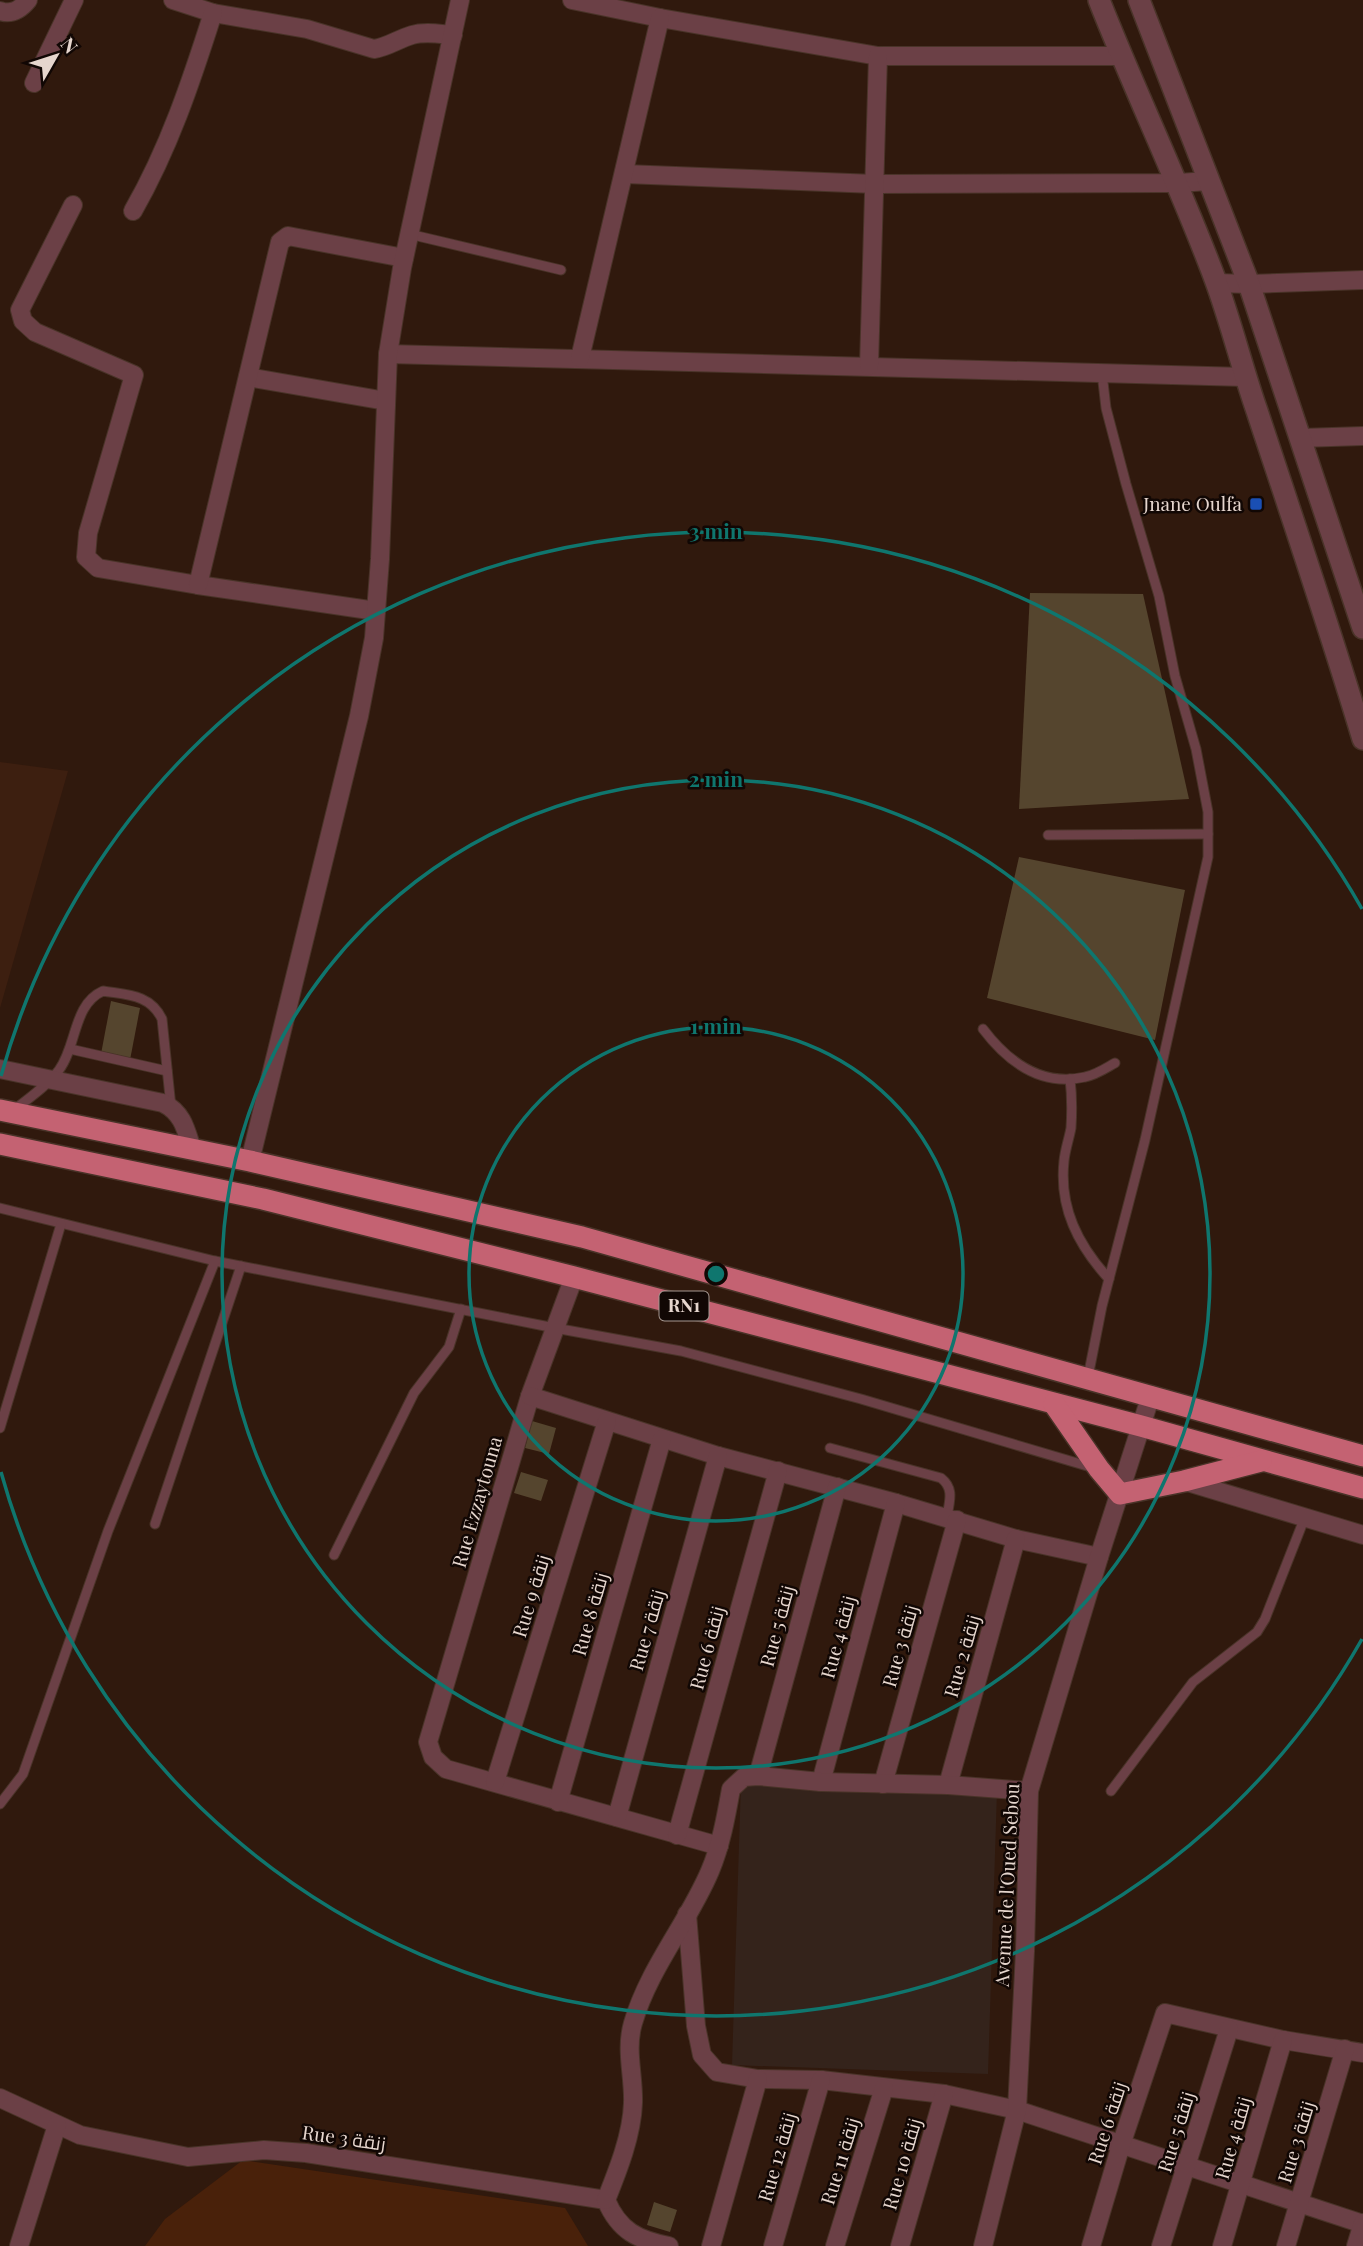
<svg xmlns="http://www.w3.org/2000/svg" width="1363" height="2246" viewBox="0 0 1363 2246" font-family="'Playfair Display',Cairo,serif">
<rect width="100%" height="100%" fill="#30190d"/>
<polygon fill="#3d1f10" points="0,762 68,771 0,1008"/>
<polygon fill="#34231b" points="741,1782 997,1791 988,2074 732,2065"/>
<polygon fill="#49210a" points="243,2160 565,2208 588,2246 145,2246 165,2219"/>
<g fill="#55452e">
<polygon points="1030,593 1143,594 1189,799 1019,809"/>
<polygon points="1019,857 1185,890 1155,1040 987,998"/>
<polygon points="111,1001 140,1008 130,1060 101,1054"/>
<polygon points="532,1421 556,1428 549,1454 525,1448"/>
<polygon points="521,1472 548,1480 541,1501 514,1493"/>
<polygon points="654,2202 677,2210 670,2232 647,2225"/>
</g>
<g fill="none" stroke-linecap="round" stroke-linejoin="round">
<defs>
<g id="service">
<polyline points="409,234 561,270"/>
<polyline points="1048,835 1208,834"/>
<path d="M983 1029C1008 1062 1042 1087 1085 1077 1096 1075 1106 1068 1115 1063"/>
<polyline points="70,1049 167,1071"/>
<path d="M1070 1079C1072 1095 1072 1112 1071 1128 1069 1139 1065 1150 1064 1161 1059 1208 1078 1245 1109 1279"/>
<path d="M14 1110C29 1098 47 1086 59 1070 77 1046 73 1004 103 991 127 995 150 994 162 1019L171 1107"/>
<polyline points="0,1208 215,1261 555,1328 681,1351 861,1399 1094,1468"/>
<polyline points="1088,1377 1102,1306 1145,1140 1208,857 1208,812 1196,749 1175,676 1159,596 1126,484 1106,408 1102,373"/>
<polyline points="0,1428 61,1224"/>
<path d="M830 1448 941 1478C955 1489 949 1502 947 1517"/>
<polyline points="155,1524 241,1266"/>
<polyline points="334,1555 414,1393 449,1347 461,1309"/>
<polyline points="1111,1791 1193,1682 1257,1632 1265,1619 1305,1517"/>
<polyline points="0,1804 23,1774 108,1531 215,1261"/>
</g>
<g id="minor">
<path d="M173 0 213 13 307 29 374 49C388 47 398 39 412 35 425 31 440 34 453 35"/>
<polyline points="572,0 660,18 878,56 1121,56"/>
<path d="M0 11C12 15 20 10 28 0"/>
<polyline points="34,83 74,0"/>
<polyline points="625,174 875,184 1178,183 1209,181"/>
<polyline points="73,205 20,310 23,321 35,332 134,375 88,533 86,557 98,568 198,585 376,611"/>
<path d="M133 211C169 148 191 82 213 13"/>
<polyline points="1217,283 1249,284 1363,280"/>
<polyline points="388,354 1245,377"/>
<polyline points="580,358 660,18"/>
<polyline points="869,366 878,56"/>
<polyline points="248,377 386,401"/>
<polyline points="1301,438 1363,436"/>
<polyline points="198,585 280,242 288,236 404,258"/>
<path d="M0 1069 163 1103C183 1113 186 1130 192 1149"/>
<polyline points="250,1161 359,716 374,638 380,559 388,354 402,268 460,0"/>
<polyline points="574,1277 530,1396 428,1742 433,1757 446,1769 719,1846"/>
<polyline points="530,1396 718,1456 896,1503 1016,1539 1099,1557"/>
<polyline points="1184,1481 1363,1535"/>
<polyline points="758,1776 837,1487"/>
<polyline points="495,1782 607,1421"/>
<polyline points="821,1782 896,1503"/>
<polyline points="883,1784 957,1520"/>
<polyline points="948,1785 1016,1539"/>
<polyline points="558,1802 662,1439"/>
<polyline points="617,1817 718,1456"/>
<polyline points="677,1835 778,1471"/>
<polyline points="687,1914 696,2026 702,2055 717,2072 758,2079 821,2080 944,2094 1017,2110 1363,2224"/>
<path d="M0 2098 80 2135 188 2157 264 2150 306 2153 606 2200C619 2231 638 2240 669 2246"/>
<path d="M606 2200C618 2170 632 2135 633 2103 634 2076 625 2050 633 2023 649 1968 688 1923 710 1871 721 1845 726 1817 731 1789L744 1777 758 1776 821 1782 948 1785 1029 1791"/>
<polyline points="19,2246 57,2125"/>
<polyline points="711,2246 758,2079"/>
<polyline points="773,2246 821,2080"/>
<polyline points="835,2246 884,2088"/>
<polyline points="900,2246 944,2094"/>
<polyline points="983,2246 1017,2110 1025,1951 1029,1791 1099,1557 1151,1395"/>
<polyline points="1091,2246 1121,2145 1165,2013 1283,2040 1363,2053"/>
<polyline points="1161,2246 1229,2029"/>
<polyline points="1222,2246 1283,2040"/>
<polyline points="1286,2246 1345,2049"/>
<polyline points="1356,2246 1363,2223"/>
</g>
<g id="tertiary">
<path d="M1099 0C1136 94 1180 185 1215 279 1231 322 1242 368 1257 411 1293 520 1330 629 1363 739"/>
<polyline points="1139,0 1249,284 1363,628"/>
</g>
<g id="trunk">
<polyline points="0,1110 250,1161 582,1237 1363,1456"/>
<polyline points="0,1144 263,1199 574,1277 1141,1426 1363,1488"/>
<polyline points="1054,1404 1099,1469 1120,1494 1184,1481 1261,1461"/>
</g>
</defs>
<use href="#service" stroke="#493328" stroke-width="11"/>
<use href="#minor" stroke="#493328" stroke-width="20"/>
<use href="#tertiary" stroke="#493328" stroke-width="24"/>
<use href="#trunk" stroke="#493328" stroke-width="24"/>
<use href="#service" stroke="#6b4046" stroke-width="9"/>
<use href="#minor" stroke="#6b4046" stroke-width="18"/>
<use href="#tertiary" stroke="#6b4046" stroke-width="21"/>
<use href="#trunk" stroke="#c46272" stroke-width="21"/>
</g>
<g fill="none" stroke="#0f766e" stroke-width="3.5">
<circle cx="716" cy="1274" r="247"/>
<circle cx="716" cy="1274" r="494"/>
<path d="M1362 1639A742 742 0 0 1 1 1472M1 1076A742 742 0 0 1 1362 909"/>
</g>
<rect fill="#1a4fb4" stroke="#110704" stroke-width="2.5" x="1249" y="497" width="14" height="14" rx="3.5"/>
<g text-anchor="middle" stroke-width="5" stroke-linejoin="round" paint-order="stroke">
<rect fill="#110704" stroke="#a69891" stroke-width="2" x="659.5" y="1291.5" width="49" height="29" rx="5"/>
<g font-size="18" font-weight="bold" fill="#e6d6ce">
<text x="684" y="1312">RN1</text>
</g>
<g font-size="19" fill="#e6d6ce" stroke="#110704" text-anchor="end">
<text x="1242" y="511">Jnane Oulfa</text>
</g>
<g font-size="19" fill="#e6d6ce" stroke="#110704">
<text transform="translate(477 1502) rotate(-74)" y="7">Rue Ezzaytouna</text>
<text transform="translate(531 1596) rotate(-73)" y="7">Rue 9 زنقة</text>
<text transform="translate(590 1614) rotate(-74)" y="7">Rue 8 زنقة</text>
<text transform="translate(777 1626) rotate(-75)" y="7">Rue 5 زنقة</text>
<text transform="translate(647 1630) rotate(-74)" y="7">Rue 7 زنقة</text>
<text transform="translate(838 1637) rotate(-75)" y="7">Rue 4 زنقة</text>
<text transform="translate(900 1646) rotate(-74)" y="7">Rue 3 زنقة</text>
<text transform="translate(707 1648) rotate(-75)" y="7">Rue 6 زنقة</text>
<text transform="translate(962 1656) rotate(-74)" y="7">Rue 2 زنقة</text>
<text transform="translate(1007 1885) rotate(-87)" y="7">Avenue de l'Oued Sebou</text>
<text transform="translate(1107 2123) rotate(-72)" y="7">Rue 6 زنقة</text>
<text transform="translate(1176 2132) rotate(-73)" y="7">Rue 5 زنقة</text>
<text transform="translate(344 2138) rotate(8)" y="7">Rue 3 زنقة</text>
<text transform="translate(1233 2138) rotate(-74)" y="7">Rue 4 زنقة</text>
<text transform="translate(1296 2142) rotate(-73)" y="7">Rue 3 زنقة</text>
<text transform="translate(777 2157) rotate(-74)" y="7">Rue 12 زنقة</text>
<text transform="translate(840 2161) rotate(-73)" y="7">Rue 11 زنقة</text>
<text transform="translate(902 2164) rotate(-74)" y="7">Rue 10 زنقة</text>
</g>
</g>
<circle cx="716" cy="1274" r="10" fill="#0f766e" stroke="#110704" stroke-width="3.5"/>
<g font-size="21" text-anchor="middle" font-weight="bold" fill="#0f766e" stroke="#110704" stroke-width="5" stroke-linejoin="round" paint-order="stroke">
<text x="716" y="539">3 min</text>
<text x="716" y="787">2 min</text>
<text x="716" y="1034">1 min</text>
</g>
<g transform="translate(56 56) rotate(51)" stroke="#110704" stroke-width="5" paint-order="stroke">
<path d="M0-5L12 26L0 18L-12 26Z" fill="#e6d6ce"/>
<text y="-10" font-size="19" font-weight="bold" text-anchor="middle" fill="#e6d6ce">N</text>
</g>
</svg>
